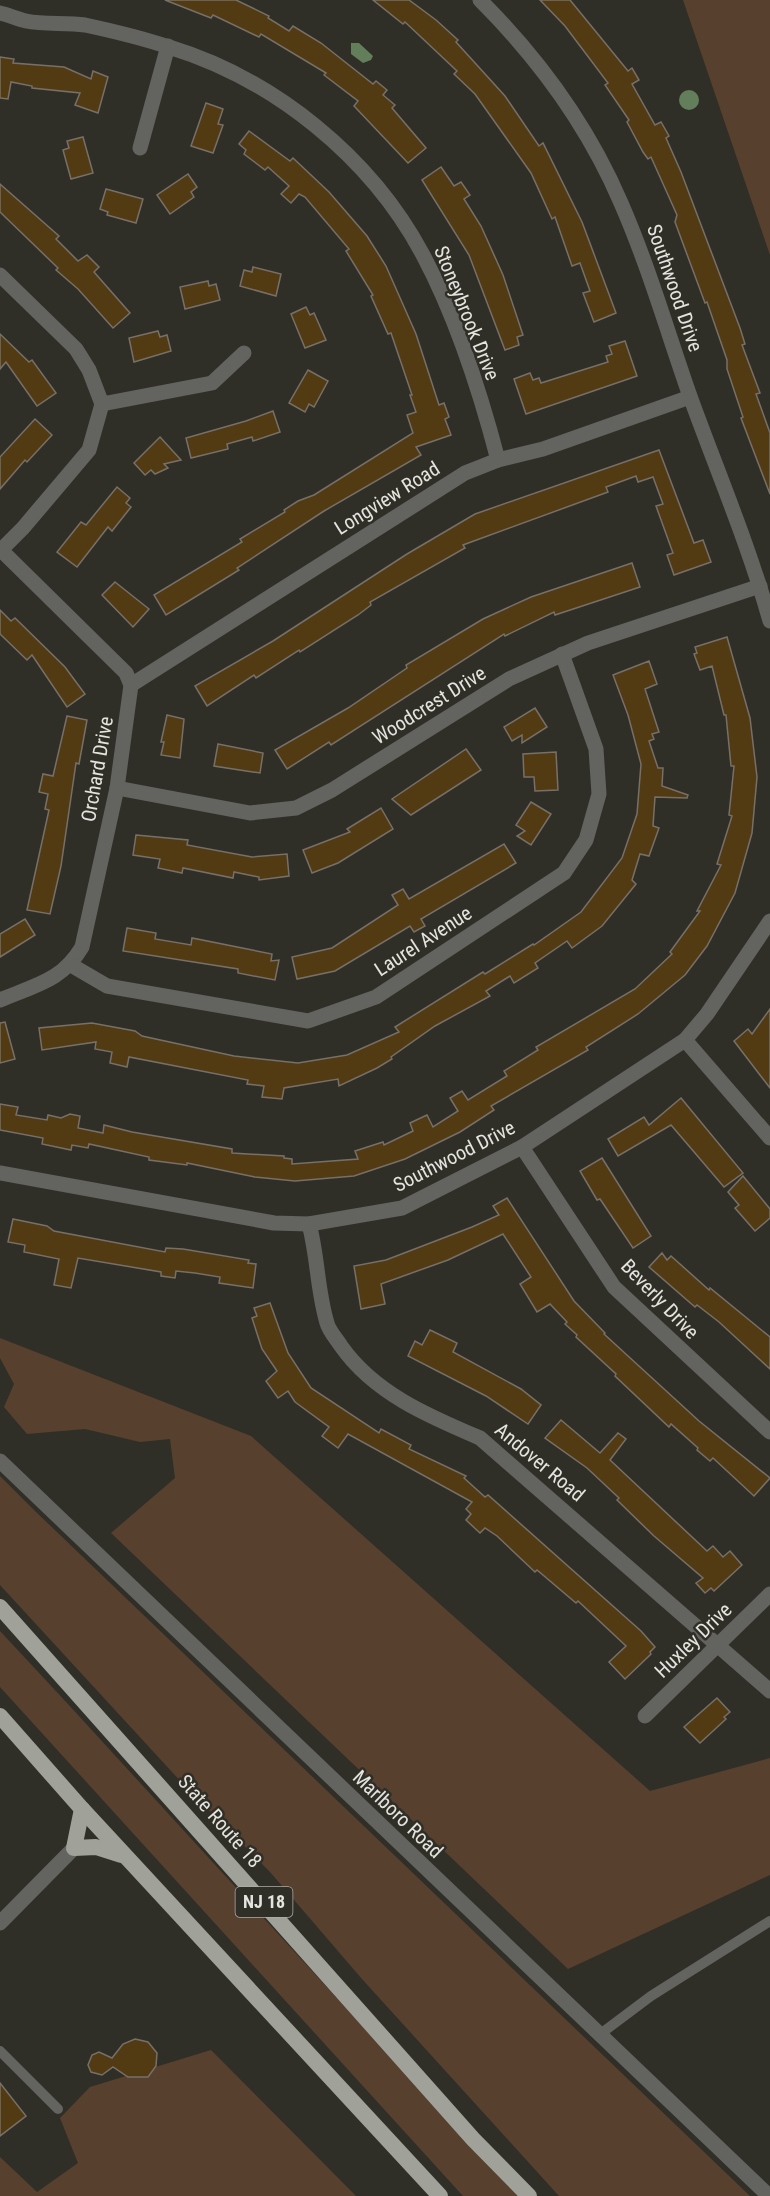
<svg xmlns="http://www.w3.org/2000/svg" width="770" height="2196" viewBox="0 0 770 2196" font-family="'Roboto Condensed',sans-serif">
<rect width="100%" height="100%" fill="#302f27"/>
<g fill="#58402f">
<polygon points="683,0 770,0 770,255"/>
<polygon points="0,1338 251,1436 650,1791 770,1758 770,1875 568,1969 111,1533 175,1478 170,1439 140,1442 85,1429 27,1434 4,1407 14,1384 0,1358"/>
<polygon points="0,1476 36,1512 750,2196 559,2196 362,1979 270,1872 184,1785 0,1585"/>
<polygon points="0,1631 67,1703 518,2196 463,2196 0,1687"/>
<polygon points="211,2050 356,2196 0,2196 0,2157 37,2192 78,2163 60,2118 90,2087"/>
</g>
<g fill="#627e5a">
<polygon points="351,43 359,43 373,56 371,60 363,63 351,54"/>
<circle cx="689" cy="100" r="10"/>
</g>
<g fill="#523a13" stroke="#767069" stroke-width="1.5">
<polygon points="165,0 236,0 269,16 268,18 289,31 293,26 321,43 373,84 376,81 387,90 383,95 395,105 392,108 426,148 408,163 354,106 358,101 324,75 326,73 261,34 259,37 213,15 211,18"/>
<polygon points="373,0 409,0 436,20 458,40 456,42 505,96 539,146 543,143 582,222 616,313 594,322 583,293 590,291 580,263 572,266 555,217 552,219 531,173 475,94 454,74 457,71 405,22 403,24"/>
<polygon points="540,0 570,0 628,71 632,68 639,80 632,84 655,125 661,122 669,136 666,138 681,172 740,328 745,344 742,345 760,393 756,394 770,433 770,494 741,418 743,417 727,369 727,360 707,302 705,303 675,222 677,215 651,157 648,159 643,152 627,122 629,120 605,85 608,83 565,26"/>
<polygon points="0,57 14,59 13,63 64,67 91,79 93,71 108,77 98,113 75,105 80,93 32,88 32,86 11,82 8,99 0,98"/>
<polygon points="206,103 223,109 218,124 223,125 213,153 191,146"/>
<polygon points="249,131 290,161 293,158 329,192 367,236 386,266 416,334 439,405 444,403 449,417 445,419 451,435 416,447 421,455 324,511 237,568 239,570 166,615 154,595 242,542 240,539 285,512 284,510 298,501 314,495 413,433 407,415 416,412 410,395 412,395 391,333 388,334 371,296 373,295 346,251 349,249 305,197 299,194 291,203 281,194 289,186 268,167 265,170 244,154 246,150 239,144"/>
<polygon points="83,137 93,173 71,179 63,150 69,148 67,141"/>
<polygon points="441,167 454,186 461,182 470,195 464,199 481,226 503,275 523,335 517,337 519,345 505,350 469,255 422,180"/>
<polygon points="188,174 197,187 191,192 194,197 170,214 157,195"/>
<polygon points="0,184 59,236 56,239 78,261 87,255 99,267 94,272 130,313 113,328 78,289 56,270 58,268 0,212"/>
<polygon points="106,189 143,199 136,223 107,215 108,212 100,209"/>
<polygon points="253,267 281,274 276,296 240,286 244,270 252,272"/>
<polygon points="208,281 209,286 216,284 220,300 185,309 180,287"/>
<polygon points="306,307 310,315 314,313 326,340 305,348 291,314"/>
<polygon points="158,331 160,337 167,335 171,351 134,362 129,338"/>
<polygon points="0,334 29,362 32,360 56,393 37,406 6,362 0,369"/>
<polygon points="625,341 637,376 526,414 514,379 530,373 533,380 539,378 541,383 608,362 606,356 612,354 609,346"/>
<polygon points="308,370 328,381 314,407 309,404 305,412 289,403"/>
<polygon points="273,411 280,432 253,441 252,437 227,444 228,449 191,458 186,438 246,421"/>
<polygon points="35,419 52,435 27,462 25,460 0,489 0,457"/>
<polygon points="160,437 181,460 164,464 168,468 155,474 151,470 145,475 134,463"/>
<polygon points="659,450 694,543 703,540 711,562 674,575 667,555 673,553 656,506 663,504 653,477 638,482 636,476 606,487 608,492 463,545 465,548 370,602 371,605 358,615 300,652 299,650 256,678 254,675 207,706 195,686 273,641 407,554 475,514"/>
<polygon points="117,487 130,498 126,503 131,507 112,531 108,527 77,567 57,552 81,522 86,525"/>
<polygon points="632,563 640,587 555,615 554,612 505,636 504,634 331,745 329,742 287,769 275,750 348,708 407,668 406,665 483,619 531,597"/>
<polygon points="115,582 149,609 133,627 102,595"/>
<polygon points="0,610 11,621 15,618 65,667 85,694 67,707 32,655 27,660 0,634"/>
<polygon points="727,637 750,718 757,777 752,833 735,893 707,946 685,975 638,1014 586,1047 588,1050 491,1106 494,1110 460,1132 405,1159 354,1176 295,1181 255,1177 187,1163 187,1165 149,1160 149,1157 89,1144 88,1148 72,1145 71,1150 42,1144 43,1138 0,1130 0,1104 18,1107 16,1115 47,1120 48,1115 61,1118 70,1114 80,1116 78,1128 103,1133 104,1125 132,1132 232,1149 232,1153 284,1156 284,1158 292,1159 292,1164 358,1159 355,1151 383,1142 384,1145 413,1131 410,1123 427,1115 433,1127 458,1111 450,1098 462,1091 468,1100 507,1076 504,1071 538,1050 536,1047 635,989 672,954 670,952 700,911 697,911 721,865 717,864 732,816 729,815 734,766 731,766 726,715 724,715 712,666 700,670 694,654 697,653 695,647"/>
<polygon points="649,661 657,684 645,689 659,732 652,734 654,739 649,741 658,768 663,768 662,786 688,795 687,798 655,797 653,826 659,828 649,856 640,854 632,880 636,884 602,926 572,948 567,941 535,963 538,968 514,983 510,976 486,991 490,996 435,1026 391,1057 392,1059 377,1068 339,1086 338,1079 284,1088 282,1099 262,1097 264,1086 247,1084 248,1080 129,1057 127,1067 110,1063 112,1052 95,1049 96,1042 42,1050 39,1028 92,1023 135,1031 142,1036 234,1056 298,1063 347,1055 399,1032 395,1027 483,972 485,974 533,944 534,945 581,912 622,858 637,814 641,764 628,715 613,675"/>
<polygon points="535,708 547,727 522,743 522,735 512,741 504,727"/>
<polygon points="167,715 184,719 180,758 161,755 164,742 161,742"/>
<polygon points="67,716 87,720 79,764 76,763 61,866 50,914 27,910 49,810 45,809 48,794 39,792 43,774 53,776"/>
<polygon points="218,744 263,753 260,773 214,766"/>
<polygon points="466,749 481,770 411,815 392,799"/>
<polygon points="556,752 558,790 535,791 534,777 524,777 523,754"/>
<polygon points="531,802 551,814 531,845 517,836 525,831 516,825"/>
<polygon points="381,808 393,829 338,863 312,873 303,850 350,832 347,829"/>
<polygon points="136,835 188,840 187,845 252,857 287,854 289,876 259,880 259,877 234,872 233,878 183,868 182,873 158,868 160,859 133,855"/>
<polygon points="504,844 516,863 421,919 425,926 414,932 410,926 335,971 297,979 292,957 332,948 398,905 392,895 403,889 409,899"/>
<polygon points="25,919 35,935 0,957 0,934"/>
<polygon points="127,928 156,933 155,939 191,945 192,938 272,954 271,961 279,960 275,980 238,973 238,969 123,951"/>
<polygon points="770,1009 770,1088 734,1041 748,1029 752,1034"/>
<polygon points="5,1022 15,1059 0,1063 0,1023"/>
<polygon points="681,1098 743,1173 724,1187 671,1125 618,1156 608,1139 644,1117 649,1125"/>
<polygon points="602,1158 651,1236 633,1248 600,1199 597,1200 580,1171"/>
<polygon points="743,1176 770,1209 770,1218 755,1231 735,1208 739,1205 728,1192"/>
<polygon points="507,1198 574,1301 605,1333 604,1334 699,1421 770,1478 754,1496 713,1458 710,1461 697,1450 698,1448 671,1424 669,1427 615,1376 616,1374 576,1337 577,1335 565,1324 567,1322 550,1304 537,1312 520,1284 531,1277 503,1234 448,1260 381,1284 385,1304 361,1309 354,1266 386,1260 472,1227 499,1215 493,1206"/>
<polygon points="13,1219 47,1226 54,1231 165,1252 166,1248 183,1249 249,1260 248,1263 256,1264 253,1288 219,1283 220,1277 195,1273 176,1271 175,1278 161,1276 161,1272 78,1258 71,1288 54,1285 59,1259 24,1252 25,1245 8,1242"/>
<polygon points="662,1253 667,1260 671,1256 709,1290 710,1288 770,1337 770,1369 719,1322 697,1305 695,1307 649,1267"/>
<polygon points="270,1303 288,1353 311,1388 379,1433 381,1429 411,1445 409,1449 466,1476 464,1478 485,1497 488,1495 641,1631 655,1647 650,1652 651,1654 625,1679 609,1662 626,1646 578,1601 576,1603 537,1570 535,1572 497,1536 485,1528 480,1533 466,1520 471,1514 466,1509 472,1502 348,1434 338,1448 322,1436 329,1427 295,1402 288,1391 278,1398 266,1381 277,1371 262,1349 252,1318 257,1316 254,1308"/>
<polygon points="430,1330 457,1343 453,1352 521,1389 541,1405 528,1424 486,1396 408,1356 415,1341 422,1345"/>
<polygon points="561,1420 600,1453 618,1433 626,1439 610,1460 707,1551 713,1546 723,1557 730,1551 742,1565 714,1591 711,1588 705,1593 696,1583 703,1578 654,1536 617,1500 619,1498 587,1468 545,1438"/>
<polygon points="717,1698 730,1712 724,1717 726,1719 700,1743 684,1727"/>
<polygon points="135,2039 148,2042 157,2053 156,2066 148,2077 128,2077 113,2067 102,2075 91,2072 88,2065 92,2055 99,2052 112,2058 123,2044"/>
<polygon points="0,2083 26,2116 0,2136"/>
</g>
<g fill="none" stroke-linecap="round" stroke-linejoin="round">
<g stroke="#636460" stroke-width="10">
<polyline points="599,2035 651,1996 770,1921"/>
<polyline points="0,2051 58,2109"/>
</g>
<g stroke="#636460" stroke-width="15">
<path d="M480 0C539 59 588 126 621 203 649 267 668 334 691 399 718 473 749 546 770 621"/>
<path d="M0 13C9 15 17 19 26 21 45 25 66 22 85 25 113 31 142 38 169 47 274 79 371 157 423 255 455 315 481 395 498 460"/>
<polyline points="140,148 168,46"/>
<polyline points="0,275 76,349 89,370 102,404 89,450 23,528 1,550"/>
<polyline points="102,404 212,383 244,353"/>
<path d="M0 549 126 673 131 685 117 788 82 947C62 981 35 985 0 1000"/>
<polyline points="131,685 465,473 498,460 543,449 690,397"/>
<polyline points="117,788 250,813 296,808 332,790 509,679 588,643 760,586"/>
<polyline points="71,965 107,986 308,1021 376,997 564,873 586,840 599,794 596,749 562,654"/>
<polyline points="685,1040 770,1138"/>
<polyline points="522,1147 614,1287 770,1432"/>
<polyline points="0,1173 274,1223 309,1224 402,1208 522,1147 685,1040 707,1014 770,921"/>
<path d="M309 1224C318 1257 317 1290 327 1323 329 1331 336 1338 341 1346 374 1393 428 1416 480 1438L770 1691"/>
<polyline points="645,1716 770,1594"/>
<polyline points="0,1923 74,1848"/>
</g>
<polyline stroke="#636460" stroke-width="15" points="0,1461 769,2196"/>
<g stroke="#a0a29a" stroke-width="16">
<polyline points="0,1607 473,2139 529,2196"/>
<polyline points="0,1716 82,1809 440,2196"/>
<polyline points="82,1809 74,1848 96,1847 121,1855"/>
</g>
</g>
<g text-anchor="middle" stroke-width="5" stroke-linejoin="round" paint-order="stroke">
<rect fill="#302f27" stroke="#aeada7" stroke-width="1.5" x="235.5" y="1887" width="57" height="30" rx="4.5"/>
<g font-size="18" font-weight="bold" fill="#e4e3de">
<text x="264" y="1908">NJ 18</text>
</g>
<g font-size="20" fill="#e4e3de" stroke="#302f27">
<text transform="translate(675 288) rotate(71)" y="7">Southwood Drive</text>
<text transform="translate(467 313) rotate(68)" y="7">Stoneybrook Drive</text>
<text transform="translate(387 498) rotate(-32)" y="7">Longview Road</text>
<text transform="translate(429 705) rotate(-32)" y="7">Woodcrest Drive</text>
<text transform="translate(97 769) rotate(-80)" y="7">Orchard Drive</text>
<text transform="translate(423 941) rotate(-33)" y="7">Laurel Avenue</text>
<text transform="translate(454 1156) rotate(-27)" y="7">Southwood Drive</text>
<text transform="translate(660 1299) rotate(46)" y="7">Beverly Drive</text>
<text transform="translate(540 1462) rotate(40)" y="7">Andover Road</text>
<text transform="translate(693 1640) rotate(-44)" y="7">Huxley Drive</text>
<text transform="translate(398 1814) rotate(44)" y="7">Marlboro Road</text>
<text transform="translate(220 1821) rotate(49)" y="7">State Route 18</text>
</g>
</g>
</svg>
